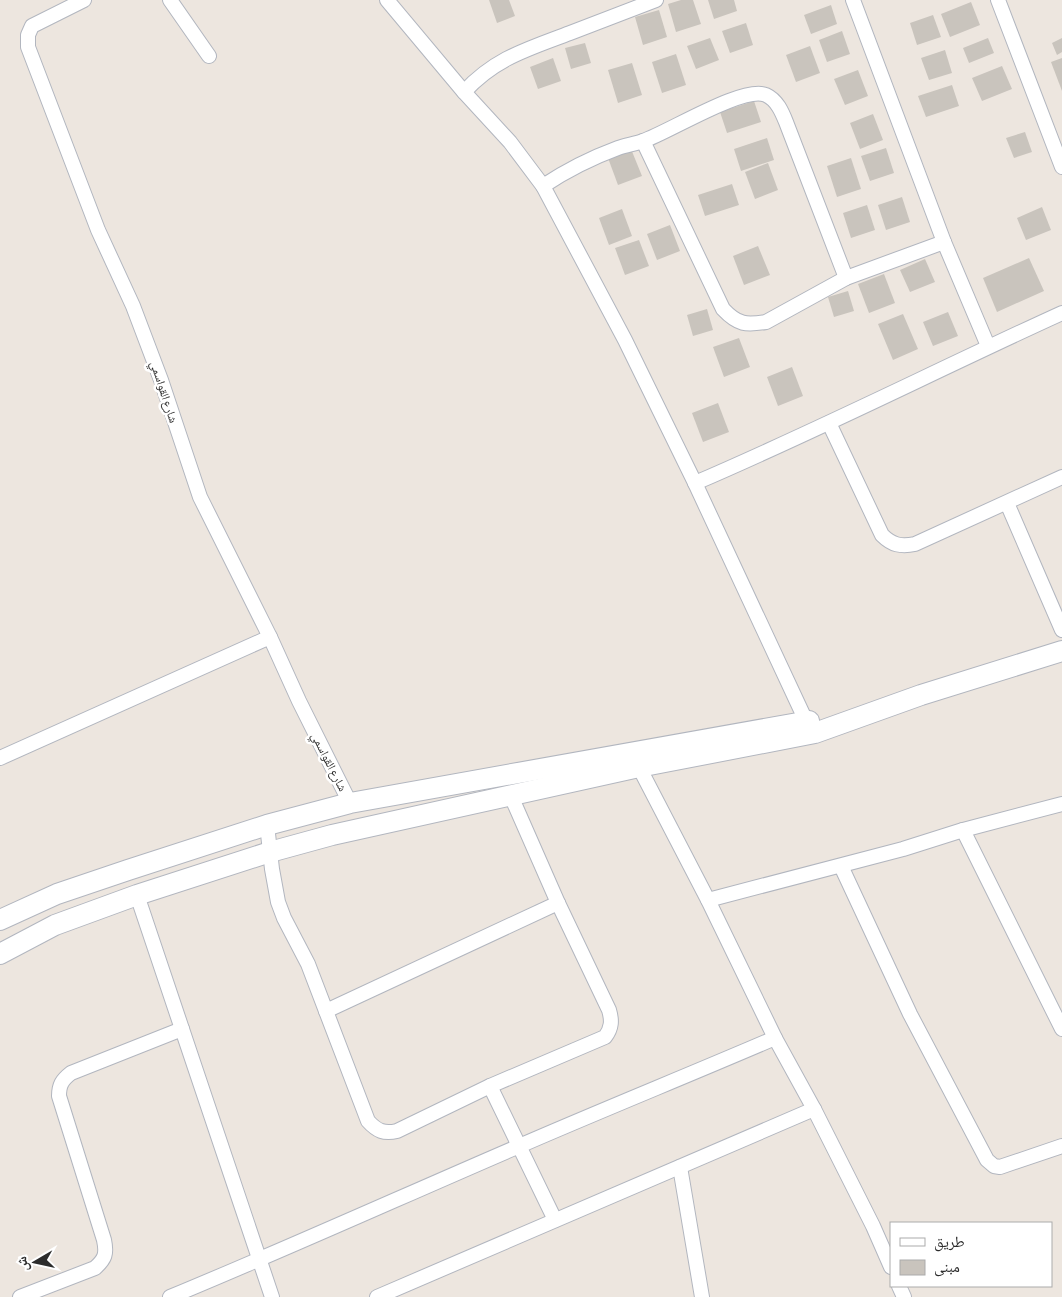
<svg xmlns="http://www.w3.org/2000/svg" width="1062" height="1297" viewBox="0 0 1062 1297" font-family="'Asap Condensed','Noto Naskh Arabic',sans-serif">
<rect width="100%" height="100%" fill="#ede6df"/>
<g fill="#c9c4bd">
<polygon points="489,0 509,0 515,16 497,23"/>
<polygon points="681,0 693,0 701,24 676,32 668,4"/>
<polygon points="708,0 734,0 737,11 714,19"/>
<polygon points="971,2 980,25 950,37 941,14"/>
<polygon points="831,5 837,24 811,34 804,15"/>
<polygon points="659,10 667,37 643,45 635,17"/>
<polygon points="933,15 941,37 917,45 910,23"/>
<polygon points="746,23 753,45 730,53 722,31"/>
<polygon points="842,31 850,54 827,62 819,40"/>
<polygon points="710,38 719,60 696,69 687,46"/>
<polygon points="988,38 994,53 969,63 963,48"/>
<polygon points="1062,38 1062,52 1057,55 1052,43"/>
<polygon points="585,43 591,63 571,69 565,48"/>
<polygon points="810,46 820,73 796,82 786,55"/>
<polygon points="945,50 952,73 929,80 921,58"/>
<polygon points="676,54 686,85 662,93 652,62"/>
<polygon points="553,58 561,81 538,89 530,67"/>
<polygon points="1062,58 1062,91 1051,62"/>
<polygon points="632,63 642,95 618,103 608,70"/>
<polygon points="1002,66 1012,89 982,101 972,78"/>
<polygon points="858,70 868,96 845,105 834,79"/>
<polygon points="952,85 959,106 926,117 918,96"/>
<polygon points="754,101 761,122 727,133 720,112"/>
<polygon points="873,114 883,140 860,149 850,123"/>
<polygon points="1025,132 1032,152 1014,158 1006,138"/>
<polygon points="767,138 774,160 741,171 734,149"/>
<polygon points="886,148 894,173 870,181 861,156"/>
<polygon points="631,149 642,176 618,185 608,158"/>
<polygon points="851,158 861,189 837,197 827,166"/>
<polygon points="768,163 778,190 755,199 745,172"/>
<polygon points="732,184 739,205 705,216 698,195"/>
<polygon points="902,197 910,222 886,230 878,205"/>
<polygon points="867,205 875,230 851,238 843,213"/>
<polygon points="1042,207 1051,230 1026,240 1017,218"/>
<polygon points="622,209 632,236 609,245 599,218"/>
<polygon points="670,225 680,251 657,260 647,234"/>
<polygon points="639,240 649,266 625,275 615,248"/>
<polygon points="758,246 770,275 744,285 733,256"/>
<polygon points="1029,258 1044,291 997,312 983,278"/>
<polygon points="925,259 935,282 910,292 900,270"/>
<polygon points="884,274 895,303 869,313 858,284"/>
<polygon points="848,291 854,311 834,317 828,297"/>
<polygon points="707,309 713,330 693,336 687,315"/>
<polygon points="948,312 958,336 933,346 923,322"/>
<polygon points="903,314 918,349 893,360 878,324"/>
<polygon points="739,338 750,367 724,377 713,347"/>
<polygon points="792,367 803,396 778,406 767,377"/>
<polygon points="718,403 729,432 703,442 692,413"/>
</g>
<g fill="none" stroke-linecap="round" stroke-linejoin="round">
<defs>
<g id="minor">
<polyline points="84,0 32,26 28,35 28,47 98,230 133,306 161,380 200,497 270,637 299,701 350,803"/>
<polyline points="170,0 209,56"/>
<polyline points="387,0 464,92 510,142 543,186 625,340 695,483 806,721 812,728"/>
<polyline points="853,0 944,242 988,346"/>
<polyline points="998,0 1062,167"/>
<path d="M464 92C495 58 528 49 570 33 598 22 627 11 656 0"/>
<path d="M643 141 723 309C738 325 746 325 766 322L846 278 944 242"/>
<path d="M543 186C567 170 591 158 618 148 626 145 635 144 643 141 669 132 744 85 766 95 777 100 782 112 786 122L846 278"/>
<path d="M829 423 882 535C892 545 901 547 915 544L1062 477"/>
<path d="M695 483C819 430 939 369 1062 313"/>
<polyline points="1007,503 1062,630"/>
<polyline points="0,758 270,637"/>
<polyline points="639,767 708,900 775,1038 814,1109 873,1226 891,1267"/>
<path d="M267 825 272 869 278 902 284 918 308 964 368 1121C377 1131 384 1134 397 1131L490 1086 605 1037C612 1028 612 1020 609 1010L558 903 511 796"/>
<polyline points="963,830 1062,1029"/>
<polyline points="841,866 910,1014 987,1160 994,1166 1000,1167 1062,1146"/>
<polyline points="137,895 272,1297"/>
<polyline points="708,900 903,849 963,830 1062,804"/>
<polyline points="326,1011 558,903"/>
<polyline points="490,1086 555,1220"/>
<polyline points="680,1167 702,1297"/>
<polyline points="899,1286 904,1297"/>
<path d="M20 1297 95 1268C105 1259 107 1254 104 1240L59 1096C59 1085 62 1080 71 1073L182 1029"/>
<path d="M170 1297C286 1249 401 1197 517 1147 602 1110 689 1075 775 1038"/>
<polyline points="377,1297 814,1109"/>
</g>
<g id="secondary">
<polyline points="0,920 57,894 128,870 267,825 350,803 809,721"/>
<polyline points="0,954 55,925 137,895 270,852 332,835 639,767 815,733 921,695 1062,651"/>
</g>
</defs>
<use href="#minor" stroke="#b2b6bf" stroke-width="16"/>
<use href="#secondary" stroke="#b2b6bf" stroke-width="22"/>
<use href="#minor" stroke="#fff" stroke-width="14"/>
<use href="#secondary" stroke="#fff" stroke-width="20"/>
</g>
<g text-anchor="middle" stroke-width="5" stroke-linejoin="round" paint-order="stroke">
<g font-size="12" fill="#2c2c2c" stroke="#fff">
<text transform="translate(164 392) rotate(72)" y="4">شارع القواسمي</text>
<text transform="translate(329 762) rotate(63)" y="4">شارع القواسمي</text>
</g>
</g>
<rect x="890" y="1222" width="162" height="65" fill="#ffffff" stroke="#ababab"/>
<rect x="900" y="1238" width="25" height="8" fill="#ffffff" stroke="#ababab"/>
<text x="934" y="1247" font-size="15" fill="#2c2c2c">طريق</text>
<rect x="900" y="1260" width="25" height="15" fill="#c9c4bd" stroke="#ababab"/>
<text x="934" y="1272" font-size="15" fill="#2c2c2c">مبنى</text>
<g transform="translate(35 1262) rotate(261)" stroke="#ffffff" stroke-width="4" paint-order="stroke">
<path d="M0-4L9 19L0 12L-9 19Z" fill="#2c2c2c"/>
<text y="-8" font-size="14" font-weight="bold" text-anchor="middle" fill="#2c2c2c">ش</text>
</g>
</svg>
